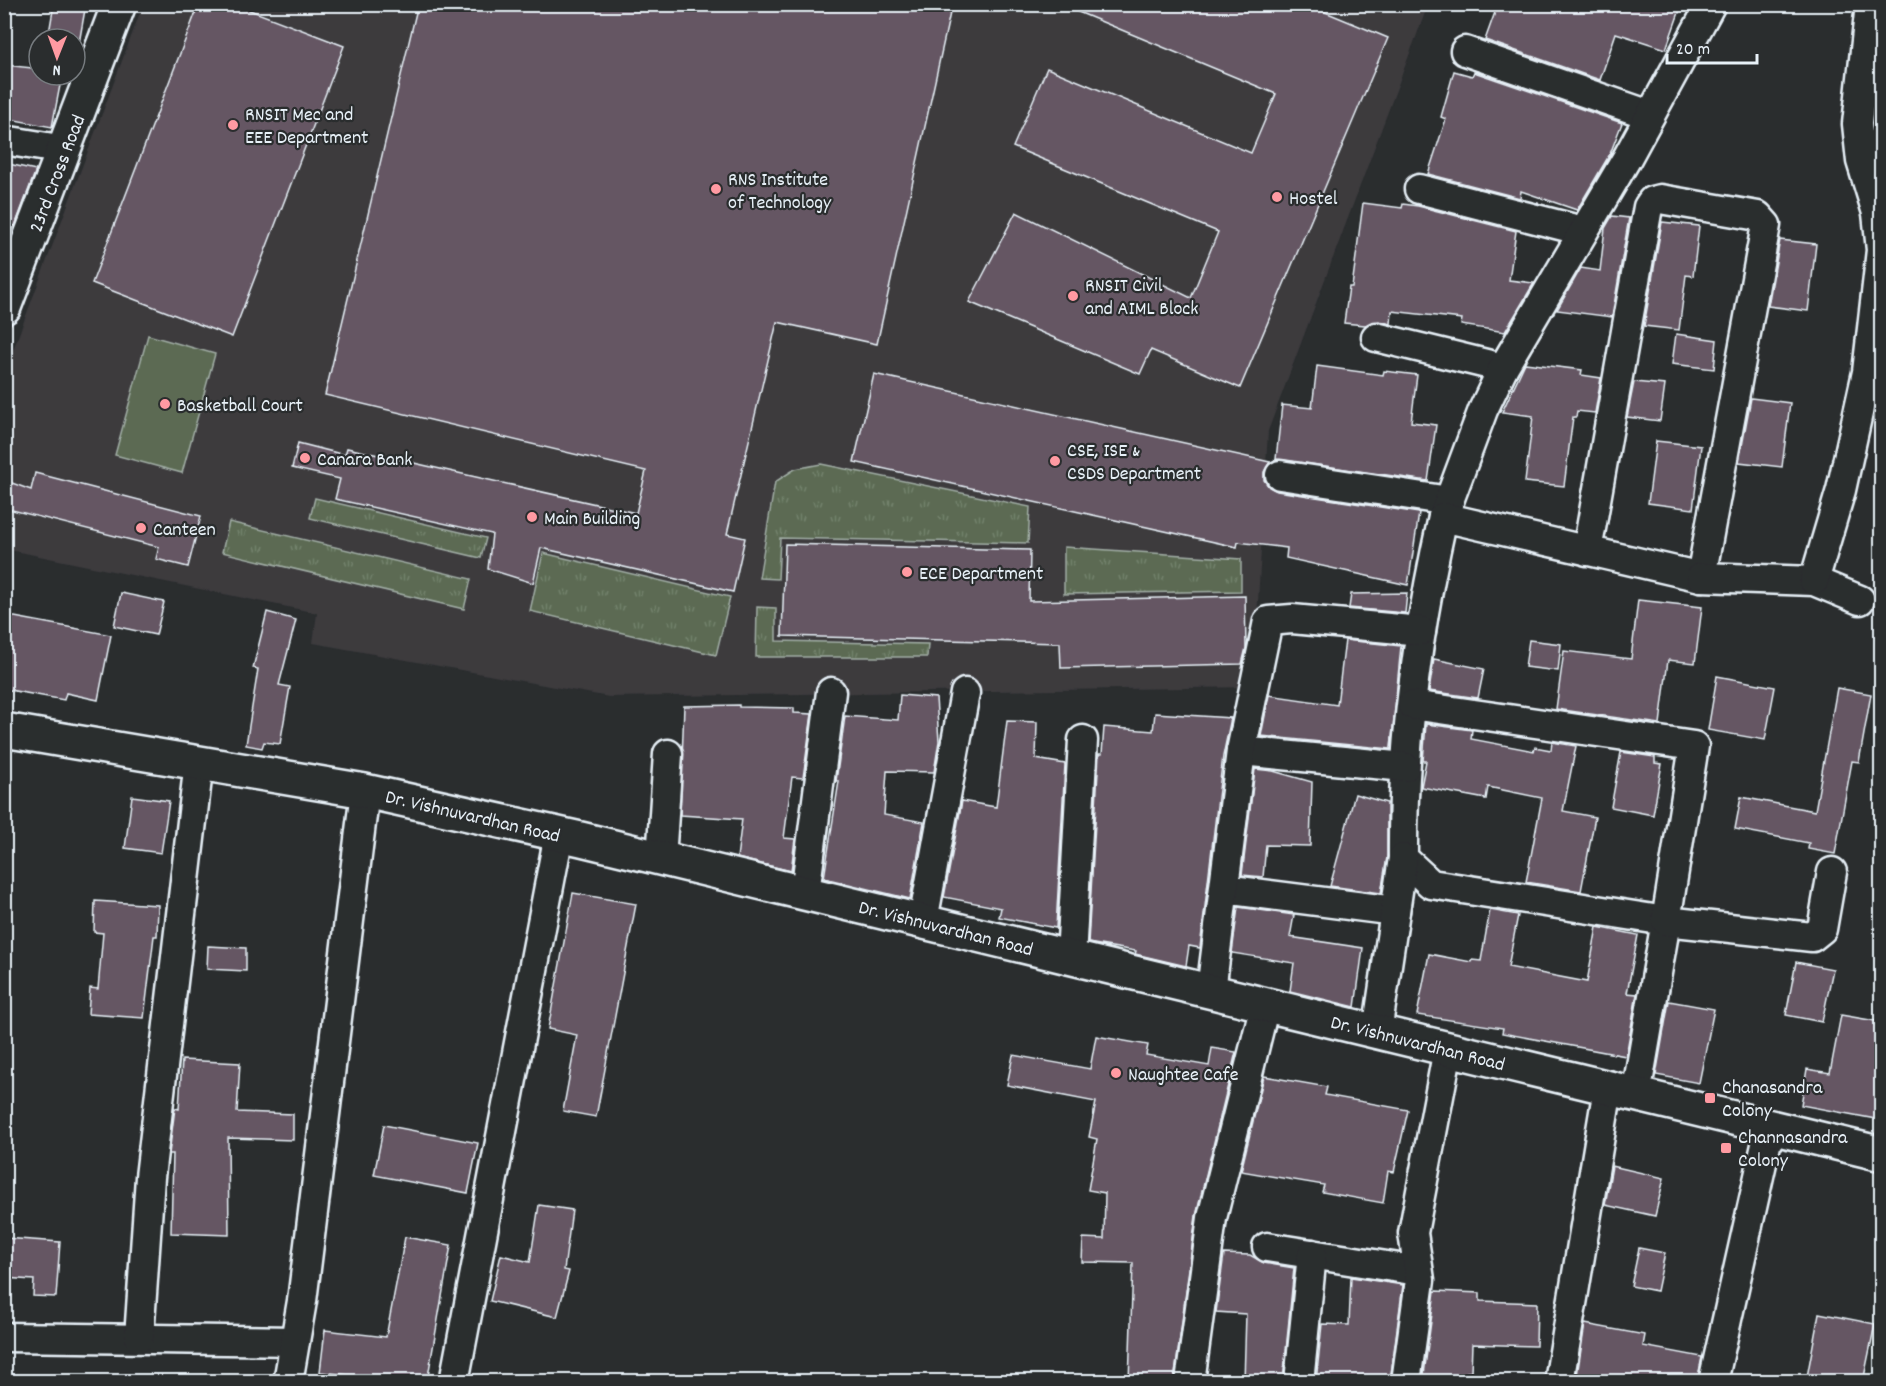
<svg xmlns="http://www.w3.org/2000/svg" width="1886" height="1386" viewBox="0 0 1886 1386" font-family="Dekko,sans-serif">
<defs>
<pattern id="grass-tufts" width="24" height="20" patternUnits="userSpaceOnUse" patternTransform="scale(1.5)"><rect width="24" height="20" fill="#5b6b53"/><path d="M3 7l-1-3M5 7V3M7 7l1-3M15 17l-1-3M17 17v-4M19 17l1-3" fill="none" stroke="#73816c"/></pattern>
</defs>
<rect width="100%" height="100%" fill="#2a2d2e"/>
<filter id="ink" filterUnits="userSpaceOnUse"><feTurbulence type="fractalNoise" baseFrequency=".0167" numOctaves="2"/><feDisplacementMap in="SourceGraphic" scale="12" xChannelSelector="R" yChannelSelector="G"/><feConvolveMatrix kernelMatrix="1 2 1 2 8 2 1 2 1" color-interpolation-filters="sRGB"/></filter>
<g filter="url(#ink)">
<polygon fill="#3c3a3e" points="143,5 1428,5 1268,431 1253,687 609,697 313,643 317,613 5,549 4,374"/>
<g fill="url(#grass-tufts)" stroke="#a2aea6" stroke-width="1.5">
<polygon points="821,464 1030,507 1028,543 780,538 778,579 759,578 775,482 795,469"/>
<polygon points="315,498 486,538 481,558 310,518"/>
<polygon points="229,522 471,579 464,609 222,552"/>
<polygon points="1064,547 1241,559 1241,591 1064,594"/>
<polygon points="543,553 730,597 716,655 530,611"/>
<polygon points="757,607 776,608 776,641 928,644 927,657 756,657"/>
</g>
<polygon fill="#5b6b53" stroke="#a2aea6" stroke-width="1.5" points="148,335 215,354 182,473 115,455"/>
<g fill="#655763" stroke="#e8f1f8" stroke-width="1.5">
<polygon points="54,4 86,4 78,49 75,49 75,39 48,39"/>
<polygon points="199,4 234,4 344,46 232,337 92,283"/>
<polygon points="418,4 952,4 877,344 777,322 727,534 745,538 733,592 541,548 533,583 488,569 492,534 335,499 340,479 292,468 298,443 345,455 347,448 636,513 646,471 325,395"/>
<polygon points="1059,4 1306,4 1388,38 1240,388 1151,350 1140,374 969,302 1016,212 1191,298 1218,232 1013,147 1047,68 1251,153 1276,94"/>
<polygon points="1498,4 1682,4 1666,49 1616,33 1600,80 1485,40"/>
<polygon points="4,65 32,68 32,65 39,66 39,75 62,75 52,127 4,118"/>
<polygon points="1454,71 1472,76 1474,72 1622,123 1610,154 1577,210 1521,191 1520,198 1428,174 1446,119 1441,117"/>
<polygon points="4,163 36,170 15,226 4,224"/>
<polygon points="1363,203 1402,208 1403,204 1418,206 1516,231 1509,280 1534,283 1505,332 1461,325 1462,319 1392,311 1391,324 1379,321 1365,325 1344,323 1349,287 1352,287"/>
<polygon points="1612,216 1629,218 1612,317 1557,310 1581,268 1600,271 1605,228"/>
<polygon points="1662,222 1699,226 1693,276 1686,275 1679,330 1644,326"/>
<polygon points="1780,240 1816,244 1808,311 1768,306"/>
<polygon points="1676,334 1717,340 1714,369 1672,364"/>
<polygon points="1525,363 1582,370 1581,375 1601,378 1595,413 1577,411 1576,417 1573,417 1564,486 1525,482 1533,416 1502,412"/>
<polygon points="1317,366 1383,375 1384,371 1417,375 1411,422 1436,425 1428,481 1276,459 1282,405 1312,408"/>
<polygon points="874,374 1270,462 1264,472 1264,480 1269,487 1277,491 1419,513 1408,585 1286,558 1287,548 1238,542 1237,547 854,462"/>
<polygon points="1634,382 1665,385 1660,421 1627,417"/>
<polygon points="1751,398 1790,403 1782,467 1739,462"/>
<polygon points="1656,441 1701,446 1693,509 1648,503"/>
<polygon points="35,473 201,516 188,567 156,559 159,547 4,508 4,480 31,490"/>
<polygon points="785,544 1030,550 1029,601 1245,596 1246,648 1242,664 1061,668 1060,643 782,636"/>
<polygon points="121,593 164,602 156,635 114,626"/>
<polygon points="1407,593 1405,613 1349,608 1351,594"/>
<polygon points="1638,600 1702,607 1695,663 1668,660 1660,724 1556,709 1564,651 1631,659"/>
<polygon points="267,612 296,620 279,685 290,687 280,744 264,742 262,748 246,745 258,669 253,668"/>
<polygon points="4,615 111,635 98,700 66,693 64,700 4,689"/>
<polygon points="1345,640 1401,646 1391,749 1261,736 1269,695 1337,705"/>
<polygon points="1529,640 1561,644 1558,671 1525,667"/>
<polygon points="1434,659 1484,669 1478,698 1429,691"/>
<polygon points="1717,676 1775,687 1765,740 1708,730"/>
<polygon points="1837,688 1871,694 1859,762 1852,761 1835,854 1808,849 1809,843 1735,829 1741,797 1815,811"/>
<polygon points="900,695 936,698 939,741 934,772 887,771 884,815 924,822 910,899 824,878 839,781 836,781 845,716 898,720"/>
<polygon points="739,705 739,707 794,708 794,713 812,714 803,778 792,777 784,838 795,839 791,871 737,858 742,819 680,815 684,706"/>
<polygon points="1155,713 1231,718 1223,756 1200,948 1189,946 1186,966 1135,954 1136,951 1088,943 1099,754 1102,754 1104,727 1153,731"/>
<polygon points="1007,721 1037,722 1036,759 1065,764 1056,928 999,917 1001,908 944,897 962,801 996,807"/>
<polygon points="1426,724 1472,730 1471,739 1534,751 1535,747 1551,750 1552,742 1576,746 1563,811 1595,817 1581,891 1526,882 1542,798 1488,787 1486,799 1421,787 1426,761 1423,761"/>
<polygon points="1621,752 1655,757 1655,763 1662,764 1653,815 1611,807"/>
<polygon points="1255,769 1273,771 1312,782 1310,846 1266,845 1263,877 1242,875"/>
<polygon points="1355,794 1387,803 1387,857 1381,893 1330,886"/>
<polygon points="132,796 169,801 161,853 125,848"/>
<polygon points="573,893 636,904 596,1117 563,1111 577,1035 548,1029"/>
<polygon points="95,901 158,905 157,936 154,936 144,1018 88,1014 90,988 98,989 103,933 94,932"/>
<polygon points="1238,907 1294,915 1290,937 1363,948 1355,1007 1290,991 1294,963 1232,953"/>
<polygon points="1490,910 1518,915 1508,967 1587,982 1597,927 1638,935 1627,993 1637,994 1626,1056 1502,1033 1503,1028 1417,1015 1429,954 1471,962 1472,960 1481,961"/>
<polygon points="208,946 246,948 246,971 207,969"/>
<polygon points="1796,962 1833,969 1822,1022 1786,1015"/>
<polygon points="1669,1001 1714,1009 1699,1083 1656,1075"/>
<polygon points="1841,1015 1881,1022 1881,1120 1801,1105 1807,1069 1830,1073"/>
<polygon points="1096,1036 1148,1045 1146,1055 1209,1066 1212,1048 1236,1052 1196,1216 1174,1382 1129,1382 1133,1263 1082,1262 1083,1238 1104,1239 1105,1193 1088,1190 1097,1139 1089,1137 1096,1102 1007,1085 1013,1055 1090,1069"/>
<polygon points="182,1060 240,1063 237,1112 293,1114 293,1140 228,1138 229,1235 171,1233 173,1154 169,1154 175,1108 179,1109"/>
<polygon points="1264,1076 1327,1087 1325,1095 1408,1110 1394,1172 1388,1171 1383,1203 1322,1192 1324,1185 1241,1171"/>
<polygon points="384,1125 478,1143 468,1193 374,1175"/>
<polygon points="1612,1166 1664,1178 1655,1216 1605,1205"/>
<polygon points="539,1205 572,1210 564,1270 569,1271 557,1317 490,1301 501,1255 530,1262"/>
<polygon points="405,1237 451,1245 427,1382 378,1382 378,1378 320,1372 325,1330 386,1337"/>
<polygon points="4,1238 60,1242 56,1297 33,1296 34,1280 4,1278"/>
<polygon points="1639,1248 1665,1253 1657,1291 1631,1286"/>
<polygon points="1224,1254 1250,1255 1264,1263 1294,1268 1283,1382 1244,1382 1246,1314 1216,1312"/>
<polygon points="1351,1277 1403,1285 1390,1381 1316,1382 1322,1324 1349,1325"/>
<polygon points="1435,1291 1480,1293 1480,1301 1537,1303 1536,1346 1472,1344 1471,1372 1467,1372 1466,1382 1423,1382"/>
<polygon points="1819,1313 1875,1324 1863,1382 1831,1382 1807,1377"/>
<polygon points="1585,1324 1645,1335 1643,1346 1702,1357 1697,1382 1576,1382"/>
</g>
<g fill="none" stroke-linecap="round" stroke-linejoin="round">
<defs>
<g id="minor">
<polyline points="1465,51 1650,115"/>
<polyline points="4,140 65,150"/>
<polyline points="1419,189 1583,231"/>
<polyline points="1376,337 1503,368"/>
<polyline points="1280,475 1449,501"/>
<polyline points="1443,517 1483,410 1503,368 1627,158 1711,4"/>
<path d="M1587 551 1648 207 1652 201 1660 199 1758 216 1766 225 1701 577 1443 517C1418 628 1402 744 1403 858L1431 884 1666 921 1636 1095"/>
<polyline points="1701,577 1814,581 1860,600"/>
<polyline points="1814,581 1841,490 1867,372 1881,250 1877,213 1861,161 1857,124 1870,4"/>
<polyline points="1412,705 1694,746 1666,921 1812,937 1822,929 1832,872"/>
<polyline points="1241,751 1405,767"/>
<polyline points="661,859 668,754"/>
<polyline points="1224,889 1395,911"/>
<polyline points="805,893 831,692"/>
<polyline points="923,921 965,693"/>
<polyline points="1071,958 1083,740"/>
<polyline points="1211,991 1241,751 1268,621 1292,619 1421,631"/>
<polyline points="1377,1032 1403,858"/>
<polyline points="1267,1247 1418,1271"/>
<polyline points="4,1337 295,1341"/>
<polyline points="139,1338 150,1177 199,762"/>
<polyline points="288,1382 302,1301 365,791"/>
<polyline points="454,1382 559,834"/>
<polyline points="1190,1382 1212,1218 1265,1005"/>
<polyline points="1299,1382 1312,1254"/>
<polyline points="1406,1382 1420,1280 1413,1233 1448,1049"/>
<polyline points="1559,1382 1608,1088"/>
<polyline points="1713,1382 1770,1127"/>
</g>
<polyline id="tertiary" points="4,307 119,4"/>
<polyline id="secondary" points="4,730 365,791 581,839 1882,1154"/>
</defs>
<use href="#minor" stroke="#e8f1f8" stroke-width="33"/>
<use href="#tertiary" stroke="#e8f1f8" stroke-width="38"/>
<use href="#secondary" stroke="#e8f1f8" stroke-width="38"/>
<use href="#minor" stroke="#2a2d2e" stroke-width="28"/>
<use href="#tertiary" stroke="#2a2d2e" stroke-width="33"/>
<use href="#secondary" stroke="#2a2d2e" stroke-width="33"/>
</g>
</g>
<g fill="#ff9aa2" stroke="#2a2d2e" stroke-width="2">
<circle cx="233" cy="125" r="6"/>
<circle cx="716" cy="189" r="6"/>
<circle cx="1277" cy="197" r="6"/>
<circle cx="1073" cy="296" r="6"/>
<circle cx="165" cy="404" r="6"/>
<circle cx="305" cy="458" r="6"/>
<circle cx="1055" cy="461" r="6"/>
<circle cx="532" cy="517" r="6"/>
<circle cx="141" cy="528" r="6"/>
<circle cx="907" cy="572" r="6"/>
<circle cx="1116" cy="1073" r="6"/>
<rect x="1704" y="1092" width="12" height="12" rx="3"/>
<rect x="1720" y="1142" width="12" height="12" rx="3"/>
</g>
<g text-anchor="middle" stroke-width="4.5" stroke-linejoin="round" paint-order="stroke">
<g font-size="20" fill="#e8f1f8" stroke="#2a2d2e" text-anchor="start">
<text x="245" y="120">RNSIT Mec and<tspan x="245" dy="23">EEE Department</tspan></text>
<text x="728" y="185">RNS Institute<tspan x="728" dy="23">of Technology</tspan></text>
<text x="1289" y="204">Hostel</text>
<text x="1085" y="291">RNSIT Civil<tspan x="1085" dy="23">and AIML Block</tspan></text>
<text x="177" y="411">Basketball Court</text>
<text x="1067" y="456">CSE, ISE &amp;<tspan x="1067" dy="23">CSDS Department</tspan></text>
<text x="317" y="465">Canara Bank</text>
<text x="544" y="524">Main Building</text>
<text x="153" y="535">Canteen</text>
<text x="919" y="579">ECE Department</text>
<text x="1128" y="1080">Naughtee Cafe</text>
<text x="1722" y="1093">Chanasandra<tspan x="1722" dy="23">Colony</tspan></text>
<text x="1738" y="1143">Channasandra<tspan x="1738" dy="23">Colony</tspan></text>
</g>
<g font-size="20" fill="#e8f1f8" stroke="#2a2d2e">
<text transform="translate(56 173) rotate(-69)" y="7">23rd Cross Road</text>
<text transform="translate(473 815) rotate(13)" y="7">Dr. Vishnuvardhan Road</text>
<text transform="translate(946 927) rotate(14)" y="7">Dr. Vishnuvardhan Road</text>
<text transform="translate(1418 1042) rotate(14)" y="7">Dr. Vishnuvardhan Road</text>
</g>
</g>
<rect width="1886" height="1386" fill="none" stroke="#2a2d2e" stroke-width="24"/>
<rect x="12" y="12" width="1862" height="1362" fill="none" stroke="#e8f1f8" stroke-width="2" filter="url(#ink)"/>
<g transform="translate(57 57) rotate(181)"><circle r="28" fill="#2a2d2e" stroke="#767b7f" stroke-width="1.5"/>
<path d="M0-4.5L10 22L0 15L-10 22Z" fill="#ff9aa2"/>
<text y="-9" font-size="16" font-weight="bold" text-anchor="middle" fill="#e8f1f8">N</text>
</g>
<path d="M1667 54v9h90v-9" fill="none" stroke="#e8f1f8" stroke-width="3"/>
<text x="1676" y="54" font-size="18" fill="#e8f1f8" stroke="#2a2d2e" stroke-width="4.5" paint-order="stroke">20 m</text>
</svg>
